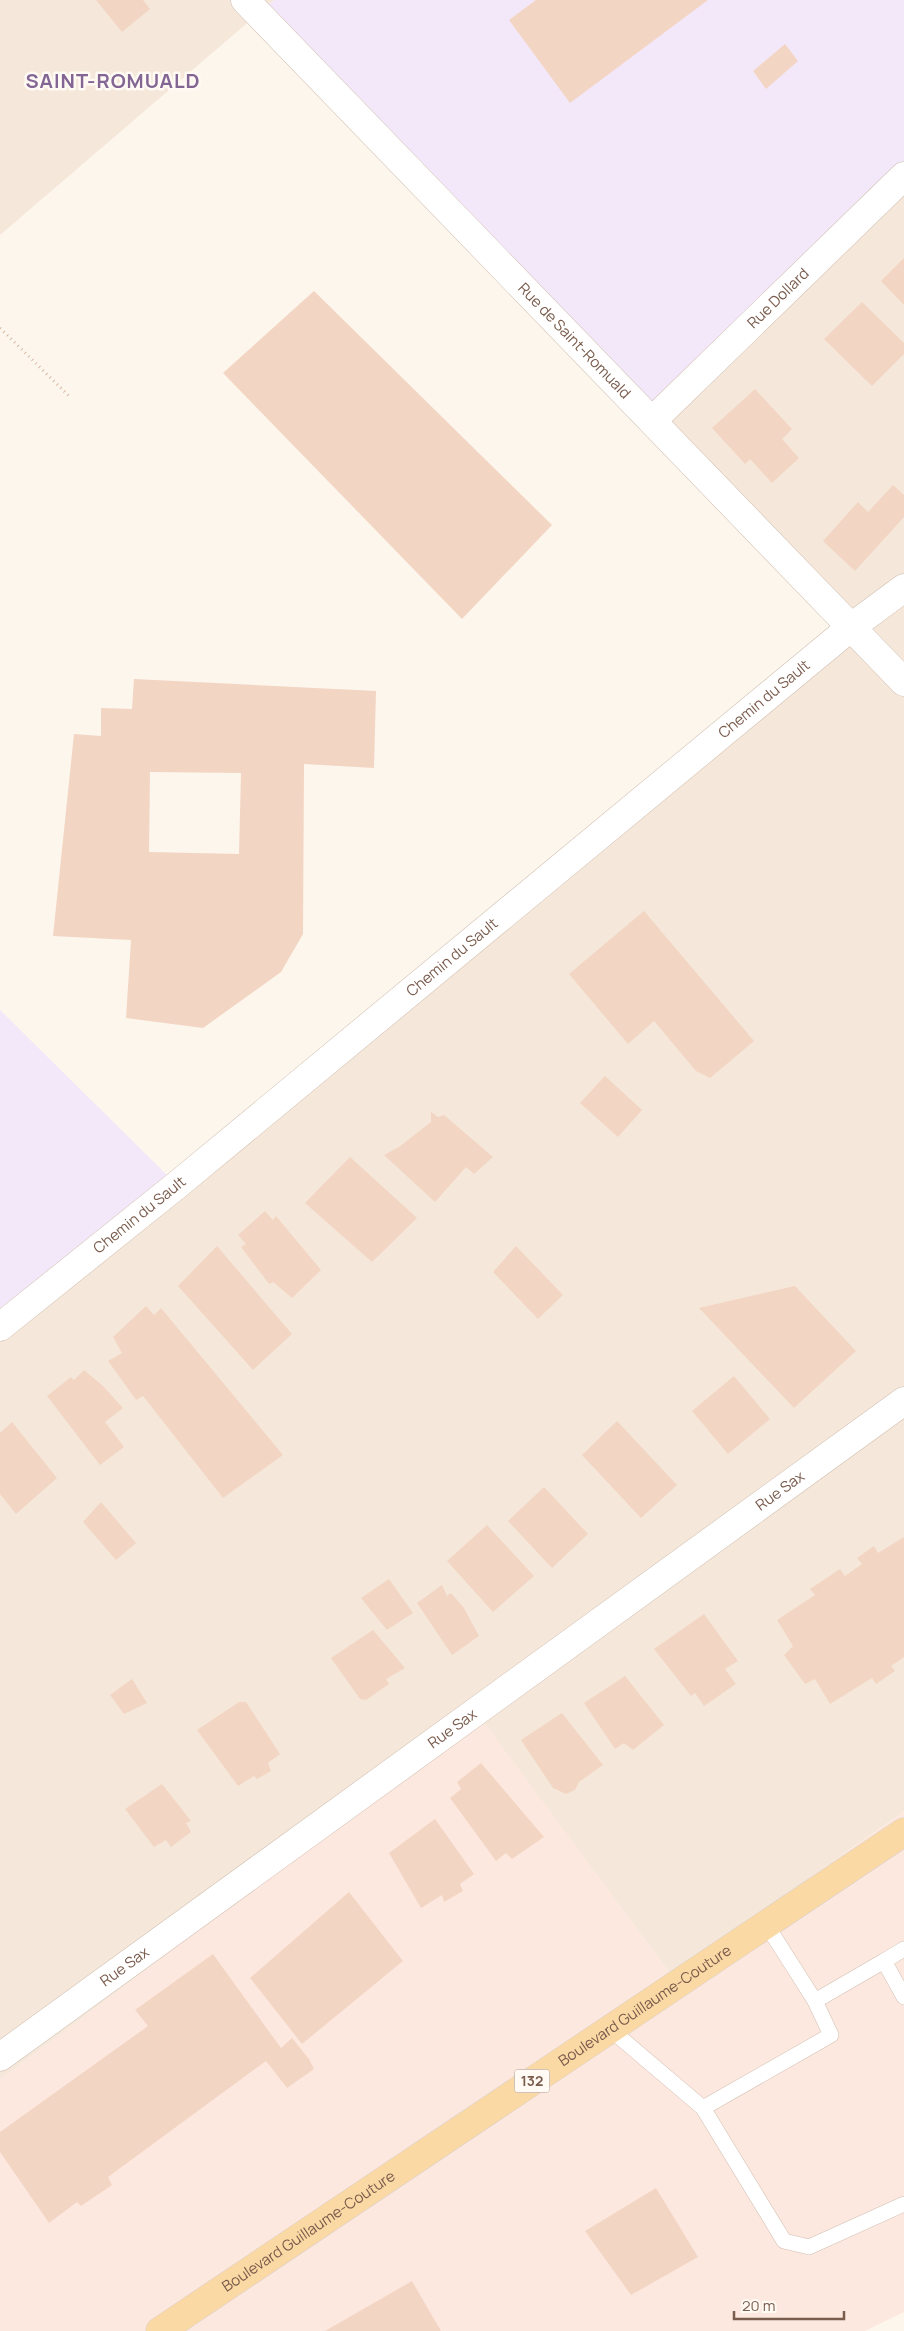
<svg xmlns="http://www.w3.org/2000/svg" width="904" height="2331" viewBox="0 0 904 2331" font-family="Manrope,sans-serif">
<rect width="100%" height="100%" fill="#fdf6ec"/>
<g fill="#f5e8da">
<polygon points="0,0 274,0 0,235"/>
<polygon points="904,176 904,1811 672,1976 480,1718 0,2080 0,1327 850,629 652,421"/>
</g>
<polygon fill="#fde8e0" points="480,1717 672,1976 904,1811 904,2312 865,2331 0,2331 0,2080"/>
<g fill="#f3e8fa">
<polygon points="274,0 904,0 904,176 652,421 257,15"/>
<polygon points="0,1010 177,1185 0,1327"/>
</g>
<g fill="#f3d5c3" fill-rule="evenodd">
<polygon points="96,0 143,0 150,9 122,32"/>
<polygon points="536,0 708,0 570,103 509,20"/>
<polygon points="785,44 798,61 766,89 753,71"/>
<polygon points="904,258 904,305 881,281"/>
<polygon points="314,291 552,525 462,619 223,373"/>
<polygon points="862,302 904,343 904,354 872,386 824,339"/>
<polygon points="755,389 792,429 782,439 799,458 772,483 750,459 745,464 712,428"/>
<polygon points="893,485 904,495 904,517 855,571 823,541 858,502 868,512"/>
<path d="M134 679 376 691 374 768 304 764 303 934 281 972 203 1028 126 1018 131 940 53 936 74 734 101 736V708L132 709ZM150 772 241 773 239 854 149 852Z"/>
<polygon points="644,911 754,1041 710,1078 696,1071 654,1021 628,1044 569,974"/>
<polygon points="605,1076 642,1110 618,1137 580,1103"/>
<polygon points="431,1112 438,1117 444,1115 493,1157 474,1174 466,1167 435,1202 384,1155 399,1147 431,1122"/>
<polygon points="350,1157 417,1218 372,1262 305,1203"/>
<polygon points="265,1211 273,1220 276,1216 321,1270 292,1298 273,1282 269,1284 241,1247 246,1244 238,1235"/>
<polygon points="217,1246 292,1334 253,1370 178,1286"/>
<polygon points="516,1246 563,1295 538,1319 493,1272"/>
<polygon points="795,1286 856,1351 794,1408 699,1308"/>
<polygon points="146,1306 154,1315 161,1308 283,1455 223,1498 143,1396 136,1400 108,1361 122,1353 113,1337"/>
<polygon points="84,1370 103,1386 123,1408 105,1422 124,1447 100,1465 47,1396 71,1377 74,1380"/>
<polygon points="734,1376 770,1419 728,1454 692,1411"/>
<polygon points="617,1421 677,1485 641,1518 582,1455"/>
<polygon points="12,1422 57,1478 16,1514 0,1494 0,1433"/>
<polygon points="544,1487 588,1534 552,1568 508,1521"/>
<polygon points="101,1502 136,1543 116,1560 83,1522"/>
<polygon points="487,1525 534,1576 493,1612 447,1561"/>
<polygon points="904,1537 904,1657 891,1666 895,1671 876,1684 872,1678 830,1704 815,1679 805,1684 784,1655 793,1646 777,1620 815,1595 810,1589 840,1569 845,1576 862,1564 857,1558 874,1546 878,1553"/>
<polygon points="389,1579 413,1613 387,1630 361,1598"/>
<polygon points="442,1585 447,1596 451,1593 464,1608 479,1636 452,1655 417,1603"/>
<polygon points="704,1614 738,1661 725,1669 736,1684 704,1706 695,1693 691,1696 654,1649"/>
<polygon points="373,1630 405,1668 386,1679 389,1684 366,1700 360,1699 331,1658"/>
<polygon points="625,1676 664,1725 633,1750 624,1743 615,1749 584,1703"/>
<polygon points="132,1679 147,1703 124,1714 110,1695"/>
<polygon points="239,1702 246,1702 280,1754 268,1763 271,1771 257,1779 254,1776 238,1786 197,1730"/>
<polygon points="562,1713 603,1765 579,1782 575,1790 566,1794 553,1788 521,1740"/>
<polygon points="481,1763 544,1837 512,1859 506,1853 496,1861 450,1798 461,1789 457,1782"/>
<polygon points="162,1784 191,1821 186,1823 191,1832 171,1847 166,1840 154,1847 125,1809"/>
<polygon points="435,1819 474,1874 460,1884 463,1891 444,1902 442,1895 421,1908 389,1853"/>
<polygon points="349,1892 403,1961 302,2044 250,1978"/>
<polygon points="213,1954 281,2048 292,2038 309,2059 314,2069 287,2088 266,2061 108,2177 112,2185 81,2206 77,2202 49,2223 0,2152 0,2132 148,2026 135,2010"/>
<polygon points="656,2188 698,2257 631,2295 585,2231"/>
<polygon points="412,2281 441,2331 325,2331"/>
</g>
<g fill="none" stroke-linecap="round" stroke-linejoin="round">
<defs>
<g id="service">
<polyline points="766,1924 815,2001 884,1961"/>
<polyline points="904,1949 884,1961 904,1997"/>
<polyline points="610,2029 703,2108 831,2035 815,2001"/>
<polyline points="703,2108 784,2241 809,2247 904,2204"/>
</g>
<g id="minor">
<path id="s1" d="M652 421 904 176"/>
<path id="s2" d="M0 2057 904 1401"/>
</g>
<g id="tertiary">
<path id="s3" d="M245 0 904 682"/>
<path id="s4" d="M0 1327 177 1185 850 628 904 588"/>
</g>
<g id="primary">
<path id="s5" d="M160 2331 904 1832"/>
</g>
</defs>
<use href="#service" stroke="#d1beb0" stroke-width="16"/>
<use href="#minor" stroke="#d1beb0" stroke-width="29"/>
<use href="#tertiary" stroke="#d1beb0" stroke-width="29"/>
<use href="#primary" stroke="#dad1cd" stroke-width="29"/>
<polyline stroke="#d9b8a5" stroke-width="3" stroke-dasharray="1 4" stroke-linecap="butt" points="0,328 70,397"/>
<use href="#service" stroke="#fff" stroke-width="15"/>
<use href="#minor" stroke="#fff" stroke-width="28"/>
<use href="#tertiary" stroke="#fff" stroke-width="28"/>
<use href="#primary" stroke="#fbd9a5" stroke-width="28"/>
</g>
<g text-anchor="middle" stroke-width="5" stroke-linejoin="round" paint-order="stroke">
<rect fill="#fffaf3" stroke="#a28b7f" stroke-width="1" x="514.5" y="2069.5" width="35" height="23" rx="4"/>
<g font-size="14" font-weight="bold" fill="#7a5c4d">
<text x="532" y="2086">132</text>
</g>
<g font-size="15" fill="#7a5c4d" stroke="#fffaf3">
<text dy="5" stroke="none"><textPath href="#s1" startOffset="176">Rue Dollard</textPath></text>
<text dy="5" stroke="none"><textPath href="#s3" startOffset="474">Rue de Saint-Romuald</textPath></text>
<text dy="5" stroke="none"><textPath href="#s4" startOffset="989">Chemin du Sault</textPath></text>
<text dy="5" stroke="none"><textPath href="#s4" startOffset="584">Chemin du Sault</textPath></text>
<text dy="5" stroke="none"><textPath href="#s4" startOffset="179">Chemin du Sault</textPath></text>
<text dy="5" stroke="none"><textPath href="#s2" startOffset="964">Rue Sax</textPath></text>
<text dy="5" stroke="none"><textPath href="#s2" startOffset="559">Rue Sax</textPath></text>
<text dy="5" stroke="none"><textPath href="#s2" startOffset="154">Rue Sax</textPath></text>
<text dy="5" stroke="none"><textPath href="#s5" startOffset="584">Boulevard Guillaume-Couture</textPath></text>
<text dy="5" stroke="none"><textPath href="#s5" startOffset="179">Boulevard Guillaume-Couture</textPath></text>
</g>
<g font-size="20" font-weight="bold" letter-spacing="1" fill="#846695" stroke="#fffaf3">
<text x="113" y="88">SAINT-ROMUALD</text>
</g>
</g>
<path d="M734 2311v8h110v-8" fill="none" stroke="#7a5c4d" stroke-width="2.5"/>
<text x="742" y="2311" font-size="15" fill="#7a5c4d" stroke="#fffaf3" stroke-width="4" paint-order="stroke">20 m</text>
</svg>
